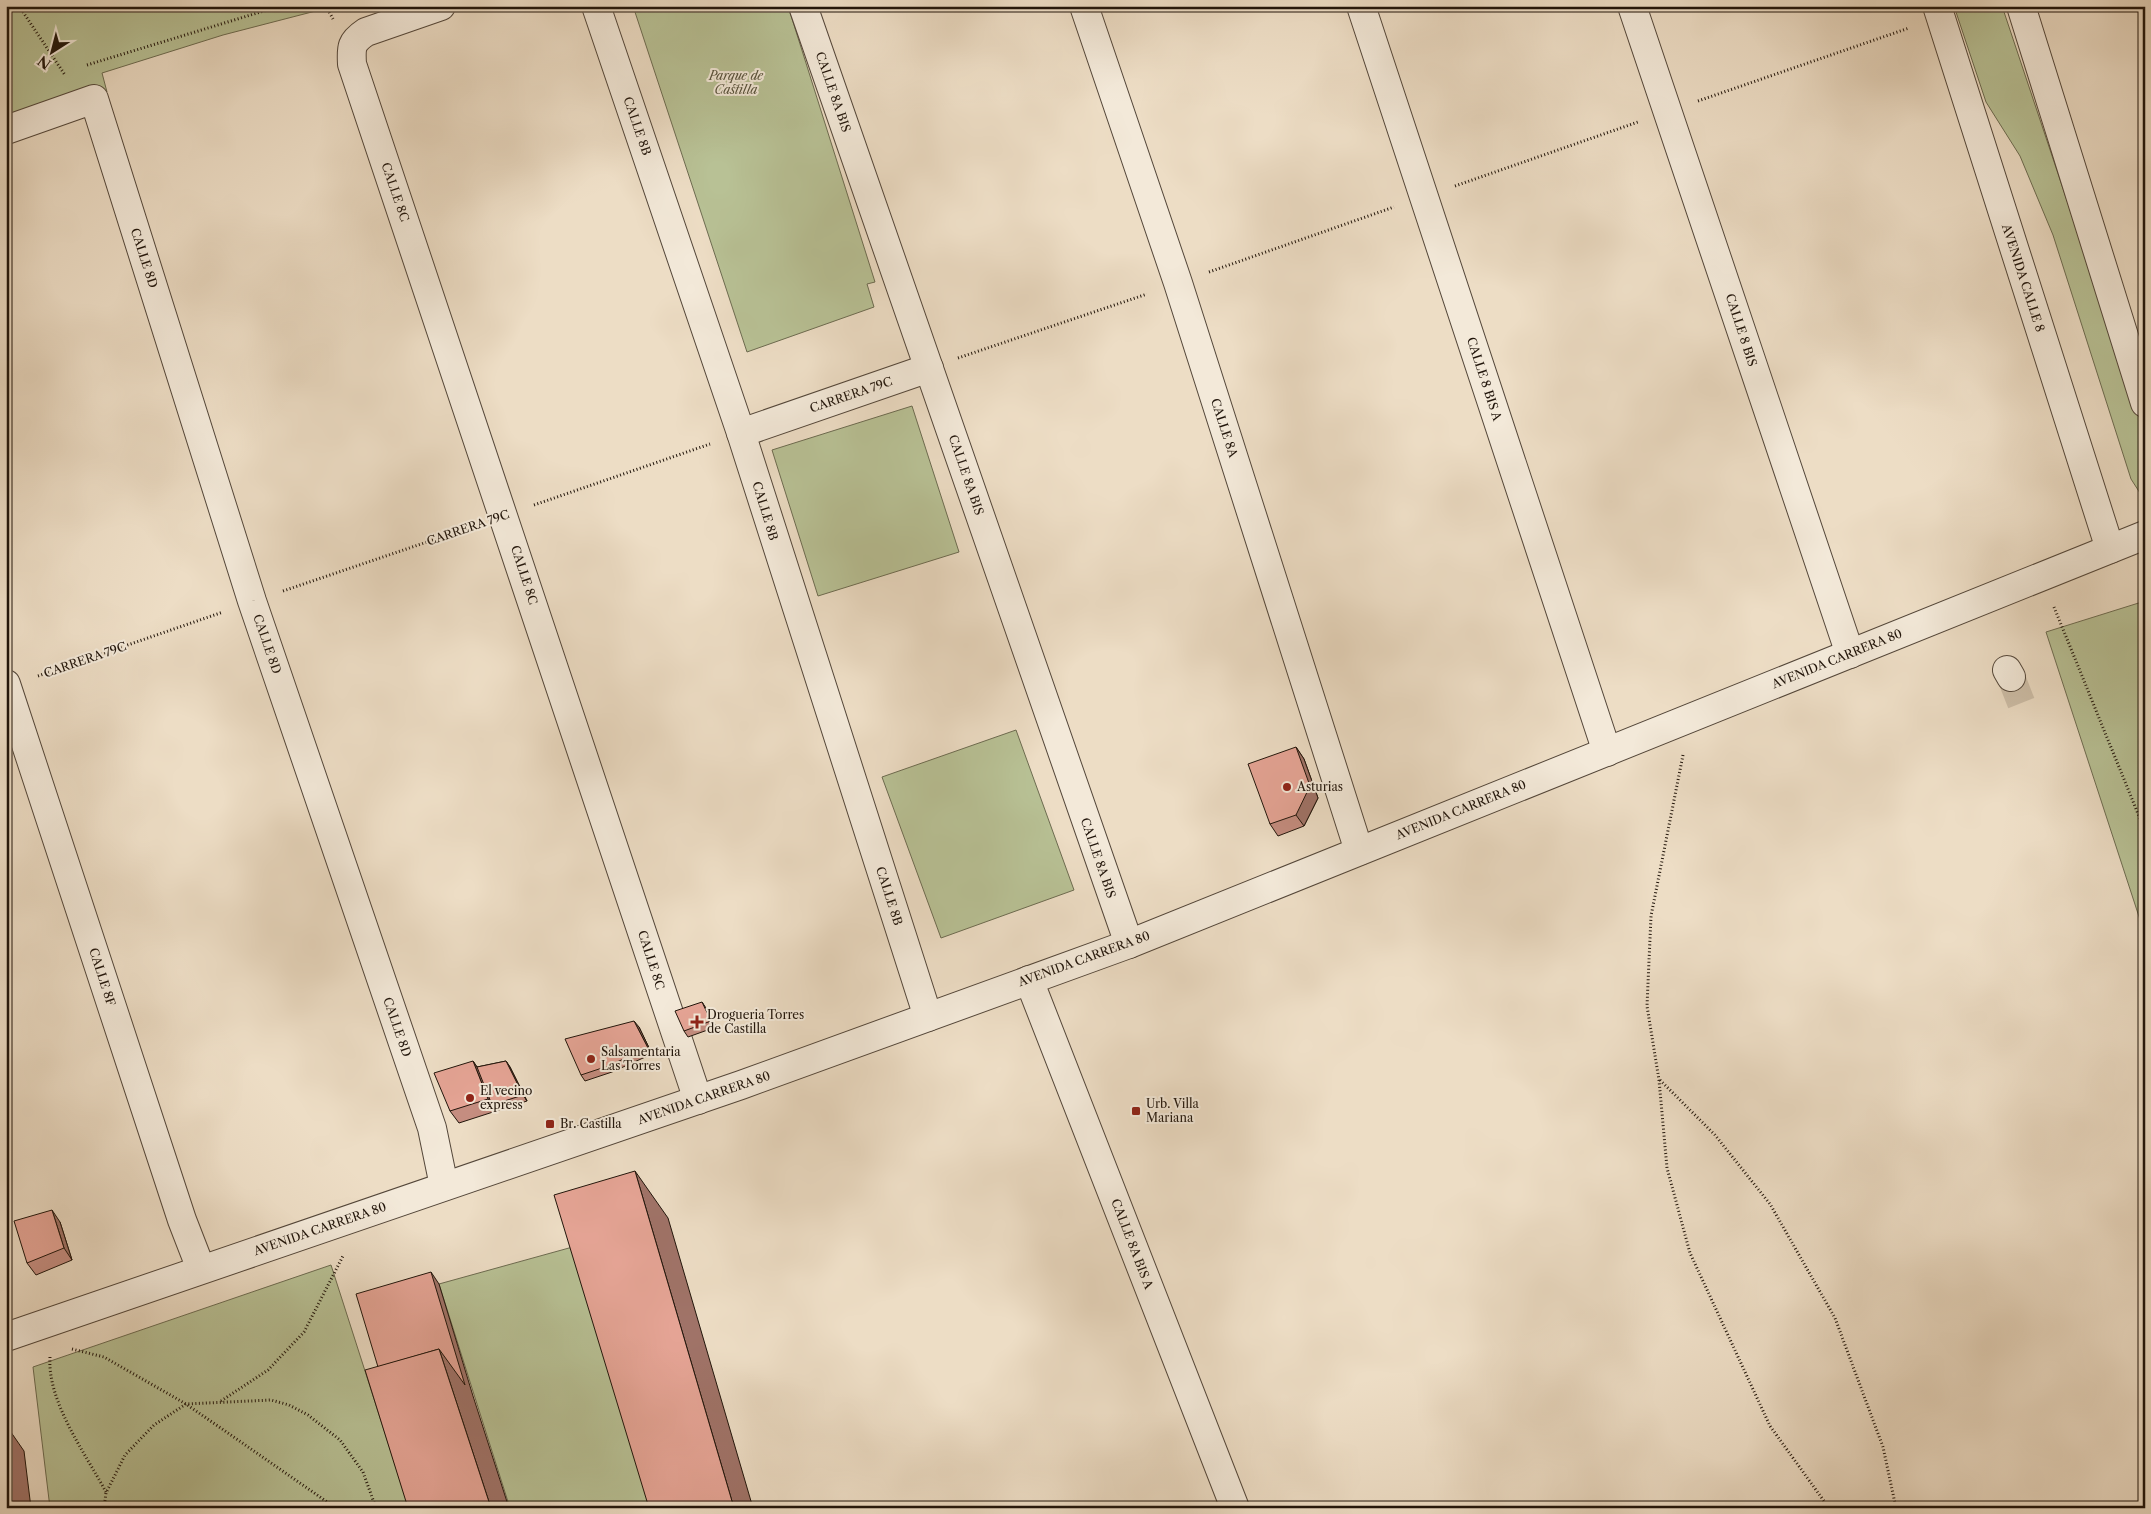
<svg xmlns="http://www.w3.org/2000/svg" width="2151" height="1514" viewBox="0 0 2151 1514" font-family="'Libre Caslon Text',serif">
<rect width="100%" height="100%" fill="#edddc5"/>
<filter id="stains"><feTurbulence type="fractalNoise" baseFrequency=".004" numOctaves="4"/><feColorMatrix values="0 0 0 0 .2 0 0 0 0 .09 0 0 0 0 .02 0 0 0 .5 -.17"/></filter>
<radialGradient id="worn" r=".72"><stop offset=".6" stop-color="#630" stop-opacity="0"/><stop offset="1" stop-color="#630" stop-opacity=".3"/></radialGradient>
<g fill="#b8c195" stroke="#6c6b50">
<polygon points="6,6 335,6 223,35 102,73 107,92 6,126"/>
<polygon points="633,6 788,6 875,282 867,284 874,307 747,352"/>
<polygon points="1954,6 2002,6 2145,434 2145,493 2140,493 2131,479 2053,235 2020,156 1986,102"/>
<polygon points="912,406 959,552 818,596 772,450"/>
<polygon points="2145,601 2145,935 2046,632"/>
<polygon points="1016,730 1074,890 941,938 882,777"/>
<polygon points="587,1243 667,1508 510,1508 439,1284"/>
<polygon points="331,1265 409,1508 50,1508 33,1367"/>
</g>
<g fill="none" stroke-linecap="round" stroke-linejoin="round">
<polyline stroke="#cebfa9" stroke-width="28" stroke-dasharray="28 14" stroke-linecap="butt" points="2011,677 2026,715"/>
<defs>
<g id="minor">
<path d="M441 6 366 32C351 42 351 47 352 64L698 1100"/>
<polyline points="596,6 741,433 928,1017"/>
<polyline points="803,6 1129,944"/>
<polyline points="1084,6 1178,283 1359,851"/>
<polyline points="1361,6 1607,752"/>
<polyline points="1632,6 1850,654"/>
<polyline points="1937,6 2110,549"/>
<polyline points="2021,6 2145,403"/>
<polyline points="6,130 94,99 252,601 432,1128 444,1186"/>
<polyline points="741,433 929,368"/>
<polyline points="2007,670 2011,677"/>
<polyline points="6,684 182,1220 201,1269"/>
<polyline points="1029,980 1235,1508"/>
<polyline points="6,1337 741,1085 1129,944 2145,535"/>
</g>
</defs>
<use href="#minor" stroke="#54473a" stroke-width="30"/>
<g stroke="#21150b" stroke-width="3" stroke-dasharray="1 2.5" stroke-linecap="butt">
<polyline points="19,6 65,75"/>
<polyline points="326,6 333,19"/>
<polyline points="87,65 280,6"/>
<polyline points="1698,101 1909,28"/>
<polyline points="1455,186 1638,122"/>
<polyline points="1209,272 1394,207"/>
<polyline points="958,358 1147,294"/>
<polyline points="534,505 710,444"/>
<polyline points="283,591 474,526"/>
<polyline points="2054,607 2145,831"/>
<polyline points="38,676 223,612"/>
<polyline points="1683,755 1651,916 1647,1006 1659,1080 1667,1168 1690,1253 1770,1426 1829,1508"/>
<polyline points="1660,1080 1715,1135 1770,1204 1835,1318 1883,1447 1896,1508"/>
<polyline points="72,1349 104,1357 186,1404 336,1508"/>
<path d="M50 1357C47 1401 85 1453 106 1492"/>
<polyline points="221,1401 268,1370 304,1332 343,1256"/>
<polyline points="104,1508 106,1493 125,1455 154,1425 186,1404 271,1400 289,1405 308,1415 340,1440 363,1472 376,1508"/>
</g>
<use href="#minor" stroke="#f3e9d9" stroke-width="28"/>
</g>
<g fill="#c58d80" stroke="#21150b">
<polygon points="1296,747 1304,759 1318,798 1304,826 1278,836 1270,824"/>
<polygon points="706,1008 716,1027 688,1037 684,1031"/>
<polygon points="639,1027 652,1054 612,1072 585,1081 581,1075"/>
<polygon points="473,1061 477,1067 506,1061 510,1067 527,1101 459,1123 450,1111"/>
<polygon points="60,1222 72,1260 36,1275 27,1263"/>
</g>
<g fill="#a07368" stroke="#21150b">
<polygon points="1296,747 1304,759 1318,798 1304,826 1296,815"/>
<polygon points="702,1002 706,1008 716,1027 711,1021"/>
<polygon points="634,1021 639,1027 652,1054 648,1048"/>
<polygon points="473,1061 481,1073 492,1105 488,1099"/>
<polygon points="506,1061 510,1067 527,1101 523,1095"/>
<polygon points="635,1171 668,1218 753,1508 734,1508"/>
<polygon points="52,1210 60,1222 72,1260 64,1248"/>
<polygon points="431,1272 439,1284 473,1396 509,1508 491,1508 439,1349"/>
<polygon points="6,1425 24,1451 31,1508 6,1508"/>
</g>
<g fill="#e5a495" stroke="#21150b">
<polygon points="1296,747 1310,786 1296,815 1270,824 1248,764"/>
<polygon points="702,1002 711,1021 684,1031 675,1011"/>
<polygon points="634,1021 648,1048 608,1066 581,1075 565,1039"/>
<polygon points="473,1061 488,1099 450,1111 434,1073"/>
<polygon points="506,1061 523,1095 492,1105 477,1067"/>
<polygon points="635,1171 734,1508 649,1508 554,1195"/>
<polygon points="52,1210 64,1248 27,1263 14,1221"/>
<polygon points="431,1272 465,1385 439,1349 378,1367 356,1294"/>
<polygon points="439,1349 491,1508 408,1508 365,1370"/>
</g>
<g fill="#8f2418" stroke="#f3e9d9" stroke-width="2">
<circle cx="1287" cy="787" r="5"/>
<path d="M694.5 1014.5h5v5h5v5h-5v5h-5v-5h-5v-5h5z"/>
<circle cx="591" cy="1059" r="5"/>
<circle cx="470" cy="1098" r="5"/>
<rect x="1131" y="1106" width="10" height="10" rx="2.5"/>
<rect x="545" y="1119" width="10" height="10" rx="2.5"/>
</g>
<g text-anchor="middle" stroke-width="4" stroke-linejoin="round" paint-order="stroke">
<g font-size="12" font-style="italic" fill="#56513b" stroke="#f3e9d9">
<text x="736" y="80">Parque de<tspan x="736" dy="14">Castilla</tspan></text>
</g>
<g font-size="12" fill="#21150b" stroke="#f3e9d9">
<text transform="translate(833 92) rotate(71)" y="4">CALLE 8A BIS</text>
<text transform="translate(637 126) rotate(71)" y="4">CALLE 8B</text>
<text transform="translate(395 192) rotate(71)" y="4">CALLE 8C</text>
<text transform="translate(144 258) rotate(72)" y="4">CALLE 8D</text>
<text transform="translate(2023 278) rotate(72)" y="4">AVENIDA CALLE 8</text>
<text transform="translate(1741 330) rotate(72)" y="4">CALLE 8 BIS</text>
<text transform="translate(1484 379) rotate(72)" y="4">CALLE 8 BIS A</text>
<text transform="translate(851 395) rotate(-19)" y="4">CARRERA 79C</text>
<text transform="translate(1224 428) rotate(72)" y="4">CALLE 8A</text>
<text transform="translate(966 475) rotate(71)" y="4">CALLE 8A BIS</text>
<text transform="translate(765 511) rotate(73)" y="4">CALLE 8B</text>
<text transform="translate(468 528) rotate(-19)" y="4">CARRERA 79C</text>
<text transform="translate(524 575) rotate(72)" y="4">CALLE 8C</text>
<text transform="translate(267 644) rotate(71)" y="4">CALLE 8D</text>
<text transform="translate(1837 659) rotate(-22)" y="4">AVENIDA CARRERA 80</text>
<text transform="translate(85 660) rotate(-19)" y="4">CARRERA 79C</text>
<text transform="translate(1461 810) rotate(-22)" y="4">AVENIDA CARRERA 80</text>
<text transform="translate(1098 858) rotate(71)" y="4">CALLE 8A BIS</text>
<text transform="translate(889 896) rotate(72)" y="4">CALLE 8B</text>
<text transform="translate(1084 959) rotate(-20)" y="4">AVENIDA CARRERA 80</text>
<text transform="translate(651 960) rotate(72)" y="4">CALLE 8C</text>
<text transform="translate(102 977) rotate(72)" y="4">CALLE 8F</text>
<text transform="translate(397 1027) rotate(71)" y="4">CALLE 8D</text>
<text transform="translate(704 1098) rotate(-19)" y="4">AVENIDA CARRERA 80</text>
<text transform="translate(320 1229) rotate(-19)" y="4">AVENIDA CARRERA 80</text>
<text transform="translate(1132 1244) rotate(69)" y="4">CALLE 8A BIS A</text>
</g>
<g font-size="12" fill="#21150b" stroke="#f3e9d9" text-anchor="start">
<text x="1297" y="791">Asturias</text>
<text x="707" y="1019">Drogueria Torres<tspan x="707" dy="14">de Castilla</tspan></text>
<text x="601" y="1056">Salsamentaria<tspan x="601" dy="14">Las Torres</tspan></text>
<text x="480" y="1095">El vecino<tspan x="480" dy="14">express</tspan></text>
<text x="1146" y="1108">Urb. Villa<tspan x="1146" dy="14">Mariana</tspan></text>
<text x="560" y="1128">Br. Castilla</text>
</g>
</g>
<rect width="2151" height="1514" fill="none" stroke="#edddc5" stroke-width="25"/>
<rect x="8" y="8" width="2136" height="1499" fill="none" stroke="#21150b" stroke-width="2.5"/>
<rect x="12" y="12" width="2126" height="1489" fill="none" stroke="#21150b"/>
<g transform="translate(52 52) rotate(216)" stroke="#f3e9d9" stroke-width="4" paint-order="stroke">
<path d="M0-4L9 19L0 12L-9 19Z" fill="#21150b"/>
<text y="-8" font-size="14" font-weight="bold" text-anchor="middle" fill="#21150b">N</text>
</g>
<rect width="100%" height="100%" filter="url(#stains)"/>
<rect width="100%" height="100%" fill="url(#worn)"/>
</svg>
